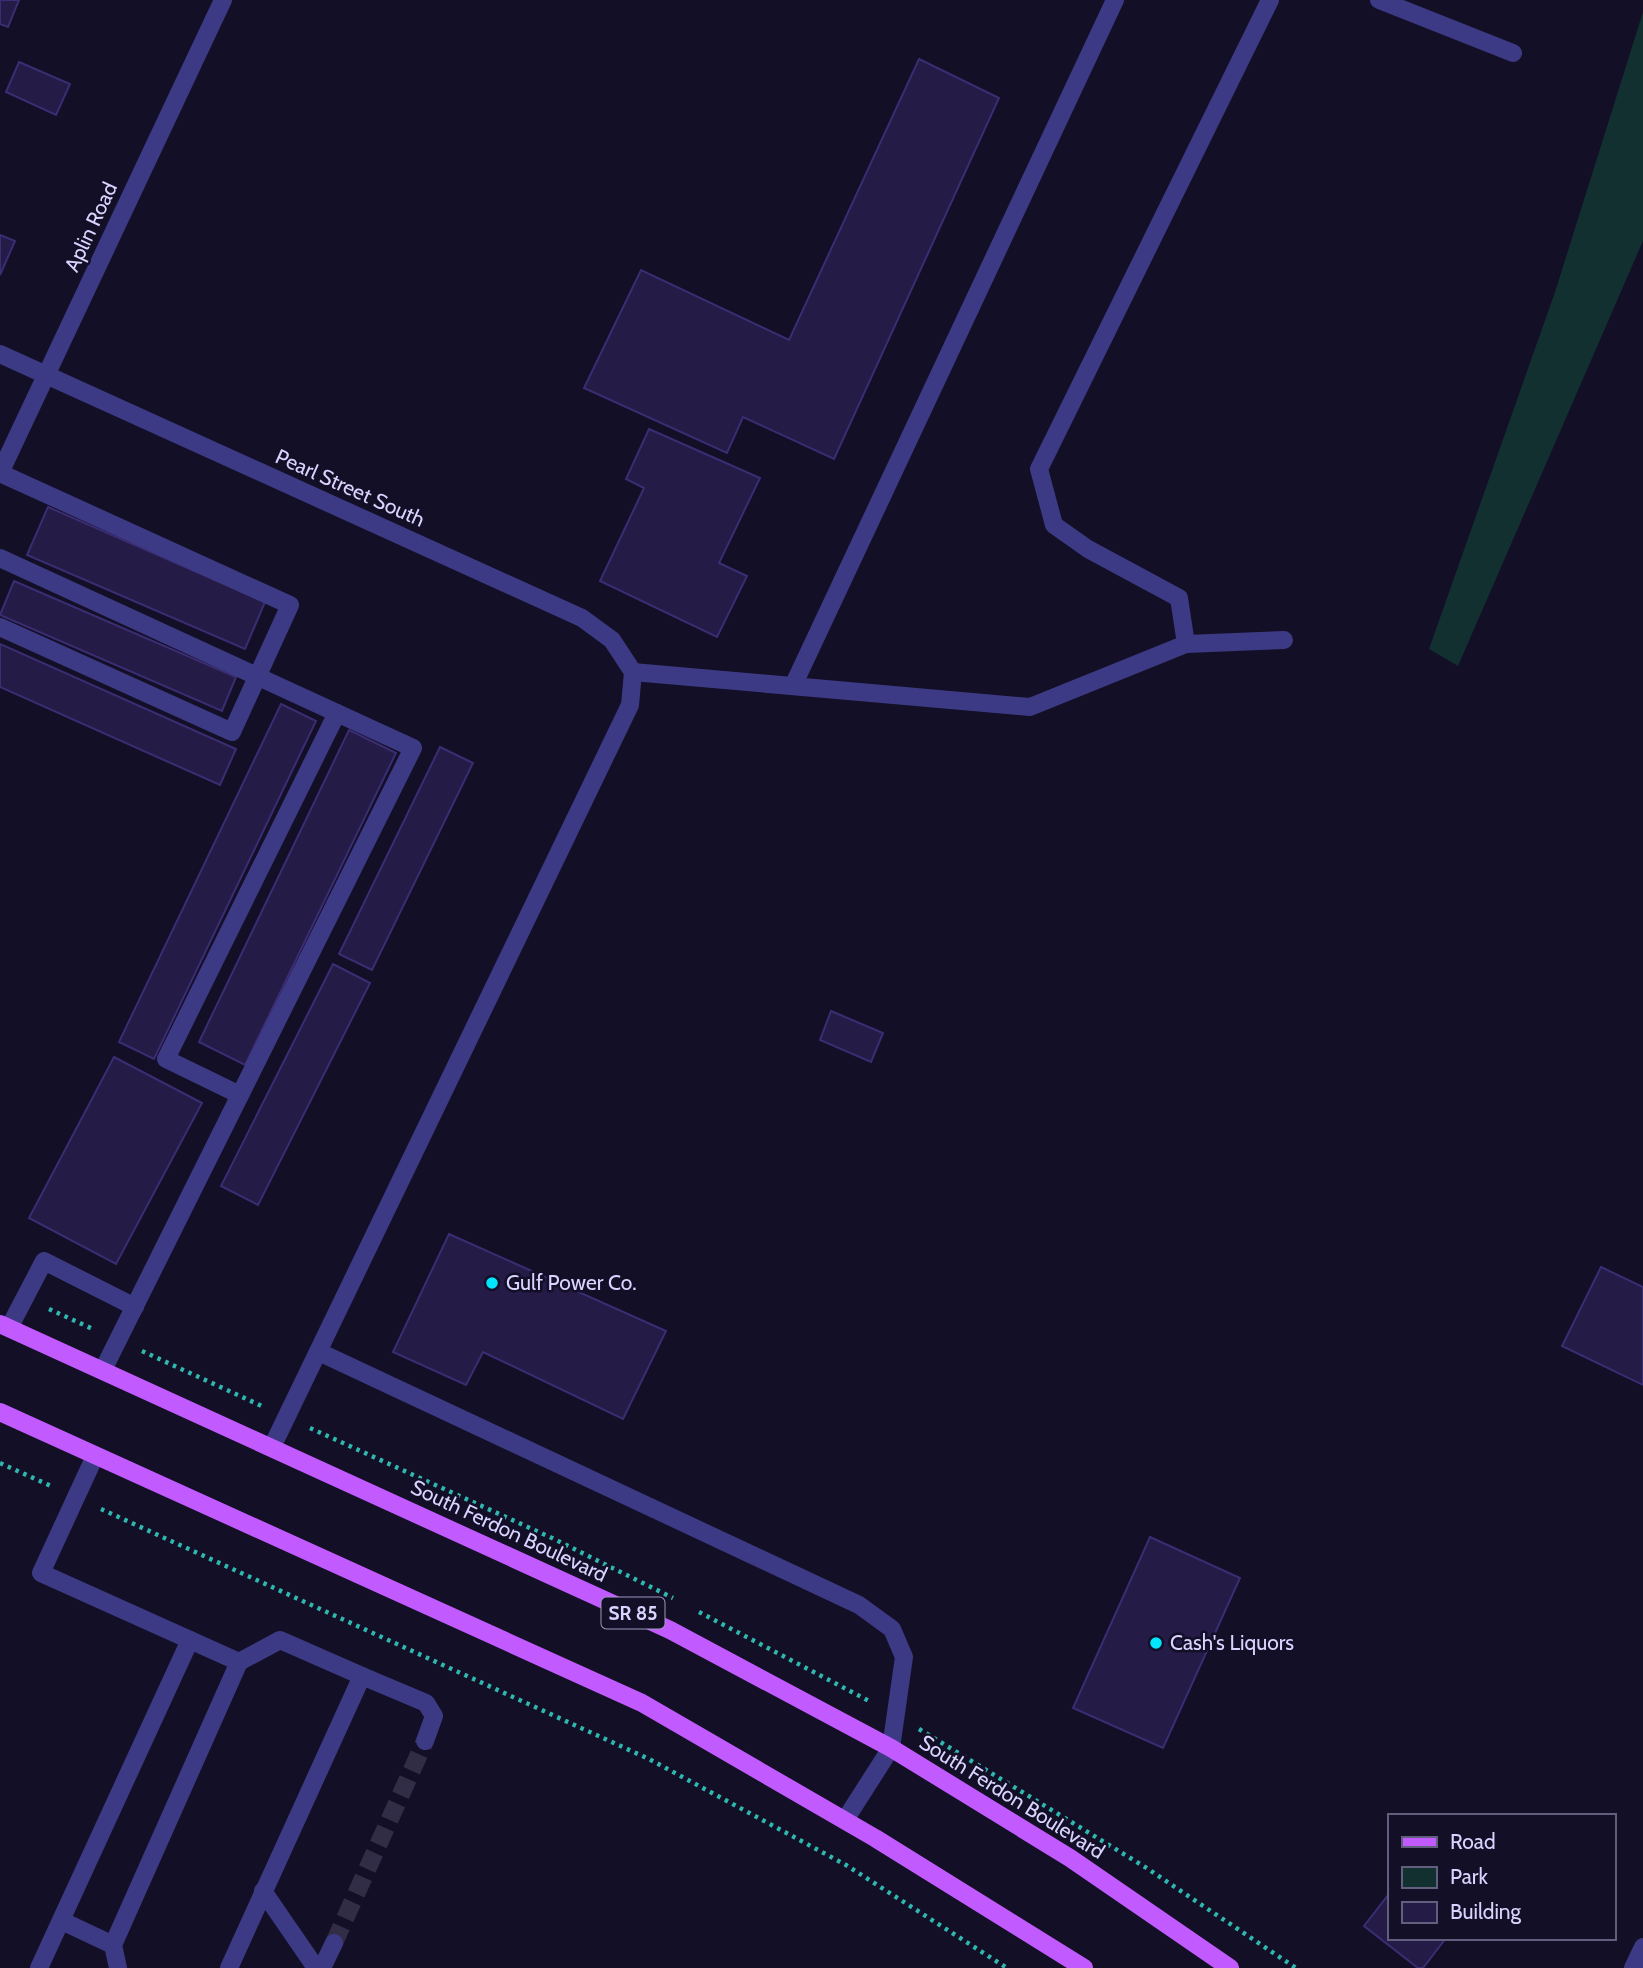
<svg xmlns="http://www.w3.org/2000/svg" width="1643" height="1968" viewBox="0 0 1643 1968" font-family="Cabin,sans-serif">
<rect width="100%" height="100%" fill="#130f26"/>
<polygon fill="#12302f" points="1643,12 1643,241 1458,666 1429,649 1555,292"/>
<g fill="#241b47" stroke="#3b2d73" stroke-width="2">
<polygon points="0,0 19,0 8,27 0,24"/>
<polygon points="919,59 999,98 834,459 743,417 727,453 584,388 641,270 789,340"/>
<polygon points="19,62 70,84 56,115 6,92"/>
<polygon points="0,235 15,241 0,275"/>
<polygon points="649,429 760,478 719,563 747,576 717,637 600,581 644,488 626,479"/>
<polygon points="48,507 265,602 245,649 27,555"/>
<polygon points="14,581 236,677 222,711 0,615"/>
<polygon points="0,644 236,749 220,785 0,687"/>
<polygon points="281,704 316,721 154,1059 119,1042"/>
<polygon points="349,730 396,753 245,1065 199,1042"/>
<polygon points="440,747 473,763 372,970 339,954"/>
<polygon points="333,964 370,983 258,1205 221,1186"/>
<polygon points="831,1011 883,1033 871,1062 820,1040"/>
<polygon points="114,1057 202,1103 116,1264 29,1218"/>
<polygon points="449,1234 666,1331 623,1419 483,1352 466,1385 393,1352"/>
<polygon points="1601,1267 1643,1287 1643,1385 1562,1346"/>
<polygon points="1150,1537 1240,1578 1163,1748 1073,1708"/>
<polygon points="1389,1894 1389,1938 1446,1938 1423,1968 1418,1968 1364,1926"/>
</g>
<g fill="none" stroke-linecap="round" stroke-linejoin="round">
<polyline stroke="#312d47" stroke-width="18" stroke-dasharray="18 9" stroke-linecap="butt" points="334,1943 425,1741"/>
<g stroke="#2fb8b0" stroke-width="4.5" stroke-dasharray="3.5 5" stroke-linecap="butt">
<polyline points="49,1309 95,1330"/>
<polyline points="142,1351 264,1407"/>
<polyline points="310,1428 552,1538 673,1598"/>
<polyline points="0,1463 51,1486"/>
<polyline points="101,1509 649,1759 846,1865 1007,1968"/>
<polyline points="699,1612 871,1702"/>
<polyline points="919,1729 1145,1867 1296,1968"/>
</g>
<g stroke="#3d3a85" stroke-width="18">
<polyline points="1379,0 1513,53"/>
<polyline points="0,354 582,618 612,640 633,672 630,705 272,1447"/>
<polyline points="0,473 223,0"/>
<polyline points="0,558 413,748 103,1370"/>
<polyline points="0,627 232,732 290,605 0,473"/>
<polyline points="1186,644 1179,598 1088,549 1054,525 1039,469 1270,0"/>
<polyline points="633,672 1030,707 1186,644 1284,640"/>
<polyline points="793,686 1115,0"/>
<polyline points="240,1095 166,1059 337,713"/>
<polyline points="9,1328 44,1261 135,1307"/>
<polyline points="319,1352 859,1605 892,1629 904,1657 891,1748 845,1820"/>
<polyline points="95,1456 41,1573 239,1662"/>
<polyline points="362,1676 426,1703 434,1716 425,1741"/>
<polyline points="263,1891 316,1968"/>
<polyline points="62,1921 113,1945"/>
<polyline points="39,1968 190,1640"/>
<polyline points="118,1968 113,1945 239,1662 280,1640 362,1676 229,1968"/>
<polyline points="322,1968 334,1943"/>
<polyline points="1633,1968 1643,1947"/>
</g>
<g stroke="#c25bff" stroke-width="18">
<polyline points="0,1324 670,1630 891,1748 1070,1858 1230,1968"/>
<polyline points="0,1412 642,1703 875,1838 1084,1968"/>
</g>
</g>
<g fill="#00e5ff" stroke="#130f26" stroke-width="2.5">
<circle cx="492" cy="1283" r="7"/>
<circle cx="1156" cy="1643" r="7"/>
</g>
<g text-anchor="middle" stroke-width="5" stroke-linejoin="round" paint-order="stroke">
<rect fill="#130f26" stroke="#9e99be" stroke-width="2" x="601.5" y="1597.5" width="63" height="31" rx="5"/>
<g font-size="19" font-weight="bold" fill="#d9d4ff">
<text x="633" y="1620">SR 85</text>
</g>
<g font-size="21" fill="#d9d4ff" stroke="#130f26">
<text transform="translate(91 227) rotate(-65)" y="7">Aplin Road</text>
<text transform="translate(350 488) rotate(24)" y="7">Pearl Street South</text>
<text transform="translate(509 1531) rotate(25)" y="7">South Ferdon Boulevard</text>
<text transform="translate(1012 1797) rotate(32)" y="7">South Ferdon Boulevard</text>
</g>
<g font-size="21" fill="#d9d4ff" stroke="#130f26" text-anchor="start">
<text x="506" y="1290">Gulf Power Co.</text>
<text x="1170" y="1650">Cash's Liquors</text>
</g>
</g>
<rect x="1388" y="1814" width="228" height="126" fill="#130f26" stroke="#625e7d" stroke-width="2"/>
<rect x="1402" y="1837" width="35" height="10" fill="#c25bff" stroke="#625e7d" stroke-width="2"/>
<text x="1450" y="1849" font-size="21" fill="#d9d4ff">Road</text>
<rect x="1402" y="1867" width="35" height="21" fill="#12302f" stroke="#625e7d" stroke-width="2"/>
<text x="1450" y="1884" font-size="21" fill="#d9d4ff">Park</text>
<rect x="1402" y="1902" width="35" height="21" fill="#241b47" stroke="#625e7d" stroke-width="2"/>
<text x="1450" y="1919" font-size="21" fill="#d9d4ff">Building</text>
</svg>
